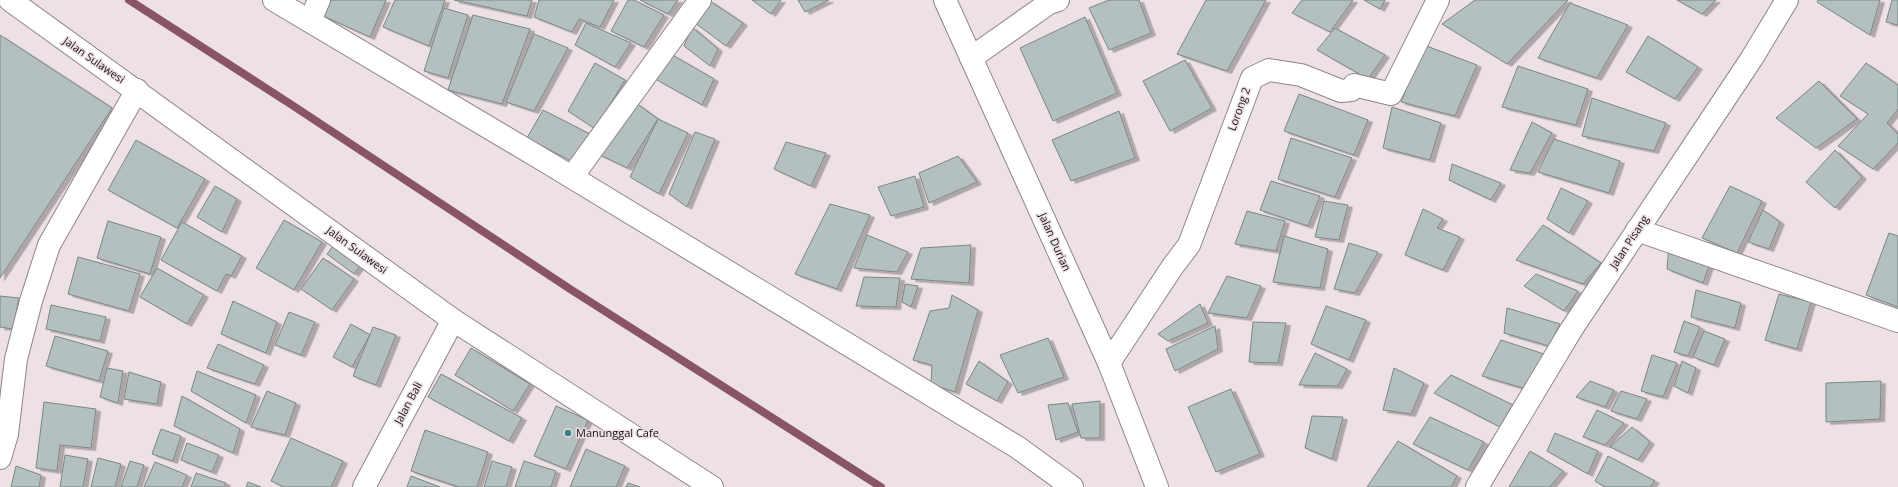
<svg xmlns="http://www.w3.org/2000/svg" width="1898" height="487" viewBox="0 0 1898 487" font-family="'Open Sans',sans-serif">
<defs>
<filter id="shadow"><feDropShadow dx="4.5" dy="2.5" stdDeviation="0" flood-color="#0004"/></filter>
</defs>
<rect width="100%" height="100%" fill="#ede1e4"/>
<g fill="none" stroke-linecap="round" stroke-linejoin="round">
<polyline stroke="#895466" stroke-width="8" points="129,0 292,105 570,289 881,487"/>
</g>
<g fill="#b4c0c0" stroke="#7b8686" filter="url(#shadow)">
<polygon points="327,0 386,0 370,37 321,15"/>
<polygon points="395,0 445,0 429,46 383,27"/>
<polygon points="454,0 532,0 527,16"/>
<polygon points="539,0 614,0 600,27 579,19 572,32 534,17"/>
<polygon points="628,0 634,0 664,15 644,47 611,31"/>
<polygon points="640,0 678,0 668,14"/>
<polygon points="752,0 781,0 771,14"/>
<polygon points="798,0 829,0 805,12"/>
<polygon points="1109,0 1139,0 1151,33 1109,50 1089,8"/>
<polygon points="1206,0 1266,0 1227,71 1177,54"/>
<polygon points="1302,0 1353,0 1330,32 1292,13"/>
<polygon points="1364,0 1385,0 1380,9"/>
<polygon points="1475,0 1568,0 1507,64 1442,24"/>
<polygon points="1677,0 1716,0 1702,14"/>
<polygon points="1818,0 1880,0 1870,35 1817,2"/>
<polygon points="1892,0 1898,0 1898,25 1886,22"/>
<polygon points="710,1 743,23 726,46 695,23"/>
<polygon points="1570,3 1628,25 1597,78 1538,58"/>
<polygon points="444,8 468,15 448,78 424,71"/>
<polygon points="473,15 530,29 502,104 448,90"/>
<polygon points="1085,17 1117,93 1053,121 1020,48"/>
<polygon points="586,23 631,43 615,67 575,45"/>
<polygon points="692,27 718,49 710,66 684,46"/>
<polygon points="1335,28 1385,55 1368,79 1317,50"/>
<polygon points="534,34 568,48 534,111 506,102"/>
<polygon points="0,35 112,108 0,278"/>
<polygon points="1648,36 1698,67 1675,99 1626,72"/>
<polygon points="1424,45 1477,65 1455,116 1401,102"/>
<polygon points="669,53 714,79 702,105 657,80"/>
<polygon points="1185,60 1212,108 1170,131 1143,81"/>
<polygon points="595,63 625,80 595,129 568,111"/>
<polygon points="1866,63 1898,85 1898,109 1887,123 1898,134 1898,143 1873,169 1838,146 1868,114 1840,96"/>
<polygon points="1518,66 1588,89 1576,125 1502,107"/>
<polygon points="1819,81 1857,119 1816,148 1776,118"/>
<polygon points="1299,94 1368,120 1354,155 1284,131"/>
<polygon points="1592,98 1666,123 1654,151 1582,136"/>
<polygon points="636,103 658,119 627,168 598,154"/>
<polygon points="1392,107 1441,123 1430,160 1383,148"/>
<polygon points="543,110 590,134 571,161 527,138"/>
<polygon points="1119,111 1135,158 1071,181 1052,140"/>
<polygon points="658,119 688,133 659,194 630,177"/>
<polygon points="1532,122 1552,133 1530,173 1510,170"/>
<polygon points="695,132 715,139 687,207 669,194"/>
<polygon points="1291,138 1352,158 1335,197 1278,179"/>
<polygon points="1554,139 1620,161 1609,193 1538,172"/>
<polygon points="136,140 205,179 177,228 108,190"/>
<polygon points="786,142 826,153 811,186 774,169"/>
<polygon points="1835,150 1862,177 1835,208 1806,182"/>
<polygon points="958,156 977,182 929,203 919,173"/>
<polygon points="1452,164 1501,183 1491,200 1449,180"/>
<polygon points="915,176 924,207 891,216 878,187"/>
<polygon points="1271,181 1320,196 1308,226 1260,210"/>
<polygon points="215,186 237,199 222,232 197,217"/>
<polygon points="1730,186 1762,201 1737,253 1702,238"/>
<polygon points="1561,188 1588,201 1569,233 1547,219"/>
<polygon points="1324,201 1348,205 1339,240 1315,237"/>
<polygon points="830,204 870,215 837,289 795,274"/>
<polygon points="1423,209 1443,219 1437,228 1460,237 1443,270 1405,255"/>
<polygon points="1763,210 1780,222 1769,249 1748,242"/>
<polygon points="1247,211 1285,221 1276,251 1235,244"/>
<polygon points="284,220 322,242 294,290 256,268"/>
<polygon points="108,221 161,237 150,274 97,258"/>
<polygon points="182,222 242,256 231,276 226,274 217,291 161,260"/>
<polygon points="1543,225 1601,263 1583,284 1516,260"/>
<polygon points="1889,233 1898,236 1898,307 1866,295"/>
<polygon points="867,235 908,252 897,272 854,268"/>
<polygon points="1284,236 1328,249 1320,288 1273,282"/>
<polygon points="336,242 363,262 354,274 327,254"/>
<polygon points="1349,243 1378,252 1355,293 1334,289"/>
<polygon points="971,245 969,283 911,279 921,248"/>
<polygon points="1669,246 1710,263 1703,283 1667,269"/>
<polygon points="78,257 140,274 129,311 68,294"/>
<polygon points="323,258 354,279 332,310 301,289"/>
<polygon points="157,268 204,295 187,324 140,297"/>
<polygon points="1536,274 1578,291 1564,311 1524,286"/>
<polygon points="1227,276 1261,286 1247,318 1208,313"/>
<polygon points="864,277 900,278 896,307 856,306"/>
<polygon points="905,284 918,286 911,307 902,302"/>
<polygon points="1696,290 1741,303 1735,328 1691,317"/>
<polygon points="1779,294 1811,302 1797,349 1765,340"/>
<polygon points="952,295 978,310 955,392 931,384 932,365 913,360 930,311 949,308"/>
<polygon points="0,296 19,298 13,329 0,327"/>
<polygon points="233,301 277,322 266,353 221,334"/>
<polygon points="1200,304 1208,323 1168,341 1158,334"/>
<polygon points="51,305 106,317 100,341 46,329"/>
<polygon points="1326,306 1366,320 1349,360 1311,344"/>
<polygon points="1507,308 1560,324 1549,346 1504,333"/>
<polygon points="289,312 315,322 301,355 275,345"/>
<polygon points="1684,321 1700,327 1688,356 1674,352"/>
<polygon points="1253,322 1286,323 1278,363 1249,362"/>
<polygon points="351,324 370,335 352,367 333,357"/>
<polygon points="1215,326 1218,349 1175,371 1166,349"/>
<polygon points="373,327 396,335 376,385 353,376"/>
<polygon points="1704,331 1725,339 1714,365 1693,357"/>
<polygon points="55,336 108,351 99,381 46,366"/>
<polygon points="1048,338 1064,377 1018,393 1000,355"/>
<polygon points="1501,340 1544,354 1523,388 1482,376"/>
<polygon points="218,344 264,365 255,384 207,368"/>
<polygon points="471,348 530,384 513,411 455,375"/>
<polygon points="1315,353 1347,369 1338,386 1299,385"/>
<polygon points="1652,355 1677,363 1663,397 1641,391"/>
<polygon points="979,361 1008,382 997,401 966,384"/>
<polygon points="1682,361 1696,368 1688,393 1674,386"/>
<polygon points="107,368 123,371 118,403 100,397"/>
<polygon points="1394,368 1424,383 1411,414 1383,410"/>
<polygon points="197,371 256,395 246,423 191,391"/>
<polygon points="129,372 161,382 157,404 124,399"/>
<polygon points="441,374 522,418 509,441 428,397"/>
<polygon points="1451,375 1513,405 1502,428 1434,393"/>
<polygon points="1590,381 1614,390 1605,407 1576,397"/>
<polygon points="1881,381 1880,419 1826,422 1826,383"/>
<polygon points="1231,389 1260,454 1216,472 1188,407"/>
<polygon points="267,391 296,403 285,435 251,427"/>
<polygon points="1621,391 1647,399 1637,419 1611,411"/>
<polygon points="182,396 240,429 233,453 174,426"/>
<polygon points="1100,401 1100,438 1081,438 1072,404"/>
<polygon points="44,402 96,409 91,448 60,445 57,471 36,468"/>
<polygon points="1068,403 1078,432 1056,440 1048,405"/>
<polygon points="556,406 588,420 566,469 534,456"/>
<polygon points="1597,410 1624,423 1605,445 1583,437"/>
<polygon points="1312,416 1343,417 1332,459 1305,448"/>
<polygon points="1430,417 1484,442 1468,470 1413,444"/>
<polygon points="1632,427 1650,442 1638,460 1610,447"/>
<polygon points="161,429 181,436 173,461 152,454"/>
<polygon points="425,430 488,452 477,487 459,487 411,471"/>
<polygon points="1555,433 1598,451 1588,474 1547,451"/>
<polygon points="291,438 343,461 331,487 284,487 271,481"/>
<polygon points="1398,441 1457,476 1451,487 1367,487"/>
<polygon points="187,443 219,455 212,472 181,460"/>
<polygon points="586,449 625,466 616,487 570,487"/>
<polygon points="1530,451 1563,471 1550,487 1509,487"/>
<polygon points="65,455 88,459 83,487 60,487"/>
<polygon points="1608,456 1655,481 1650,487 1605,487 1595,481"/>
<polygon points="98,458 121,464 115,487 91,487"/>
<polygon points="130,461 144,465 137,487 121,487"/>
<polygon points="492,461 512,467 506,487 484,487"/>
<polygon points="524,461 556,471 551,487 515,487"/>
<polygon points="155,462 187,475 182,487 144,487"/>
<polygon points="16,466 41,475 39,487 11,487"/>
<polygon points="196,473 226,483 224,487 191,487"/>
<polygon points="411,476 440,487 407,487"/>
<polygon points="248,482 261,487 246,487"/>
<polygon points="628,483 640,487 626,487"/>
</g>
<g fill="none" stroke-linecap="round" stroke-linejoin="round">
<defs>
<g id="minor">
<polyline points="10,0 453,320 712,487"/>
<polyline points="310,21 319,0"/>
<polyline points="971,58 1049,3 1058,0"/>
<polyline points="572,177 700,0"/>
<polyline points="1637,230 1898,321"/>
<polyline points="1109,363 1173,266 1189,245 1252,78 1269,70 1301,75 1341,91 1351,90 1354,85 1391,94 1438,0"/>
<polyline points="0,458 7,434 16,359 31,301 49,245 137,90"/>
<polyline points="364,487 453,320"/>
<polyline points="1477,487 1571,330 1752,58 1787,0"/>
</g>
<g id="tertiary">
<polyline points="274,0 550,164 1017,447 1072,487"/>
<polyline points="945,0 1109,363 1157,487"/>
</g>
</defs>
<use href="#minor" stroke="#8f8587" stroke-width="24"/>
<use href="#tertiary" stroke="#8f8587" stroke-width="24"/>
<use href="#minor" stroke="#fff" stroke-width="22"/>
<use href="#tertiary" stroke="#fff" stroke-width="22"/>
</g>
<circle fill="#398181" stroke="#ede1e4" stroke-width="1.5" cx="568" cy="433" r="4"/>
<g text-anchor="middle" stroke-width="3" stroke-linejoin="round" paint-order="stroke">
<g font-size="11" fill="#181415" stroke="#ede1e4">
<text transform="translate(94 60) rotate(35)" y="4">Jalan Sulawesi</text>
<text transform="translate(1239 109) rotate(-70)" y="4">Lorong 2</text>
<text transform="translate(1055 242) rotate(66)" y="4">Jalan Durian</text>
<text transform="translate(1629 242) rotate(-57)" y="4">Jalan Pisang</text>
<text transform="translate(357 250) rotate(36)" y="4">Jalan Sulawesi</text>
<text transform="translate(408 403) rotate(-62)" y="4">Jalan Bali</text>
</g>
<g font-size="11" fill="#181415" stroke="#ede1e4" text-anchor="start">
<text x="576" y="437">Manunggal Cafe</text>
</g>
</g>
</svg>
